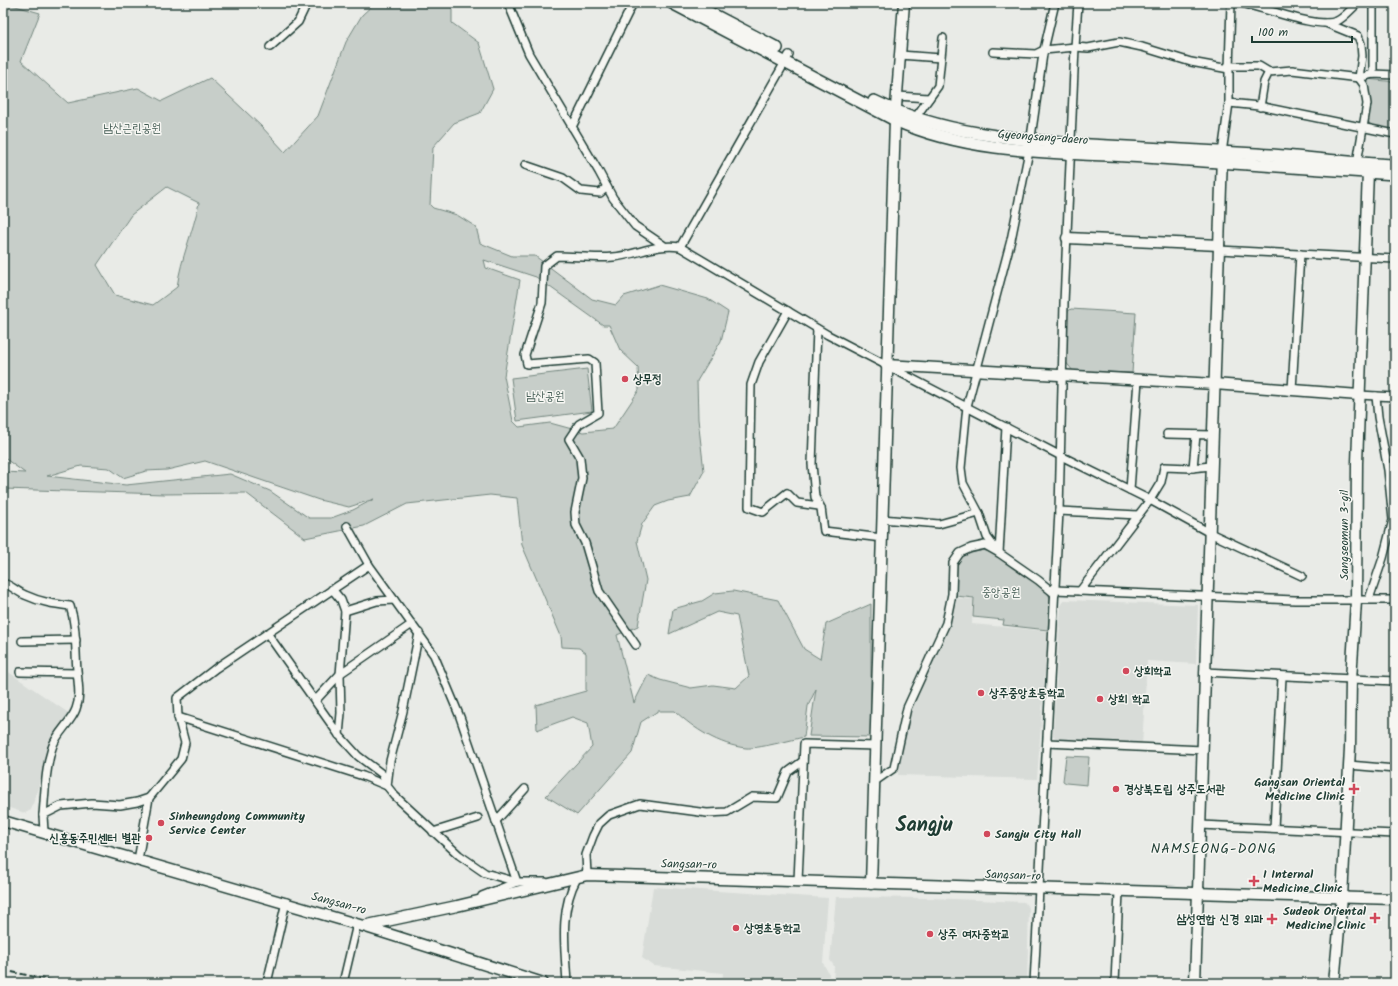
<svg xmlns="http://www.w3.org/2000/svg" width="1398" height="986" viewBox="0 0 1398 986" font-family="Kalam,'Poor Story',sans-serif">
<rect width="100%" height="100%" fill="#e9ebe7"/>
<filter id="ink" filterUnits="userSpaceOnUse"><feTurbulence type="fractalNoise" baseFrequency=".025" numOctaves="2"/><feDisplacementMap in="SourceGraphic" scale="8" xChannelSelector="R" yChannelSelector="G"/><feConvolveMatrix kernelMatrix="1 2 1 2 8 2 1 2 1" color-interpolation-filters="sRGB"/></filter>
<g filter="url(#ink)">
<g fill="#d8dcd8">
<polygon points="955,598 973,599 972,624 1048,631 1037,779 898,775 907,716 946,636"/>
<polygon points="1065,600 1198,605 1196,664 1147,661 1142,746 1057,740 1053,735 1061,604"/>
<polygon points="3,641 8,642 7,671 70,714 47,748 46,764 31,810 25,813 3,806"/>
<polygon points="653,887 828,898 823,963 829,974 828,983 722,983 723,973 654,966 642,958"/>
<polygon points="836,897 931,898 1024,902 1029,908 1027,983 833,983 834,966 830,960"/>
</g>
<g fill="#c7cec9" stroke="#73867e" fill-rule="evenodd">
<path d="M375 3H452V23L479 43 493 89 480 113 454 123 433 147 430 205 433 208 457 215 476 227 480 243 512 256H535L592 299 616 305 624 296 659 285 708 299 728 312 721 341 697 381 698 419 704 471 690 497 668 501 655 506 642 524 637 541 646 580 638 626 617 635 634 703 648 675 660 680 691 688 713 685 736 688 749 676 737 616 717 612 669 634 673 609 702 601 715 593 733 591 778 600 804 649 820 659 826 624 871 604V737L809 736 816 689 808 706 804 737C791 740 757 749 746 748 719 745 694 729 675 711H658L641 722 632 753 577 815 546 796 592 747 588 723 572 717 537 730 536 705 586 691V653L579 648 562 647 561 636 522 545 517 498 490 495 407 504 364 526 305 538 246 493 164 494 3 489V472L25 473 3 457V4L12 5 40 13 21 61 68 103 138 88 162 101 210 78 262 127 285 152 318 116 346 42 362 15ZM167 187 199 203C193 232 181 258 177 287L153 305 115 295 97 265 131 215ZM484 260 536 277 603 325H609L620 350 638 367 639 390 613 429 583 432 550 423 519 427 513 421 504 376 520 280 486 268ZM205 461 319 500 349 507 374 499 353 510 331 518H309L270 491 230 474 126 485 47 476 81 466 109 468 123 478 146 471 167 470Z"/>
<polygon points="1367,79 1395,82 1395,130 1371,126 1367,119"/>
<polygon points="1071,309 1136,313 1132,373 1073,371 1065,361 1066,313"/>
<polygon points="587,369 592,411 517,421 511,378"/>
<path d="M983 550 992 553C1007 562 1045 582 1050 598L1048 630 1003 625 1004 620 973 617 974 598 956 596 957 562 964 555Z"/>
<polygon points="1066,756 1089,757 1087,785 1066,783 1063,781"/>
</g>
<g fill="none" stroke-linecap="round" stroke-linejoin="round">
<defs>
<g id="street">
<polyline points="508,3 529,54 599,172 613,198 635,226 663,245"/>
<polyline points="1078,3 1075,47 1088,48 1119,42 1142,47 1191,62 1229,69 1229,103 1259,106 1395,134"/>
<path d="M1240 3C1262 6 1317 30 1337 21 1344 18 1352 8 1358 3"/>
<polyline points="1326,23 1358,36 1361,44 1362,56 1359,78 1364,85 1367,104 1357,163"/>
<polyline points="270,47 298,22 307,3"/>
<polyline points="993,52 1036,54 1044,50 1075,47 1064,303 1059,511 1034,983"/>
<polyline points="900,55 941,58"/>
<polyline points="1228,66 1259,66 1269,72"/>
<polyline points="1229,69 1231,3"/>
<polyline points="1373,74 1373,3"/>
<polyline points="897,96 929,98"/>
<polyline points="1260,107 1264,82 1269,72 1292,70 1359,78 1373,74 1395,75"/>
<polyline points="915,118 938,86 943,38"/>
<polyline points="572,127 633,3"/>
<polyline points="1222,153 1229,103"/>
<polyline points="525,165 563,178 581,191 600,193 607,187"/>
<polyline points="680,247 789,55"/>
<polyline points="1219,250 1395,259"/>
<polyline points="788,311 759,362 751,385 749,507 763,512 787,493 797,503 819,506"/>
<polyline points="817,329 812,464 815,497 821,508 824,531 882,538"/>
<polyline points="1292,390 1300,254"/>
<polyline points="1359,395 1395,397"/>
<polyline points="1167,434 1213,435"/>
<polyline points="1193,468 1196,435"/>
<polyline points="1130,490 1138,380"/>
<polyline points="1059,511 1138,515"/>
<polyline points="882,519 939,524 979,513"/>
<polyline points="347,526 369,565 434,655 460,717 517,882 545,882"/>
<path d="M3 583C11 585 17 592 25 595 40 602 54 604 70 606 77 627 75 648 77 670 78 684 81 696 76 709 71 723 56 733 52 748 45 770 45 793 43 815"/>
<polyline points="332,589 341,600 345,611 340,675 341,713 339,735"/>
<polyline points="1055,590 1295,600 1395,600"/>
<polyline points="1080,591 1150,500 1161,482 1164,467 1191,468 1211,466"/>
<polyline points="1055,594 1038,580 999,553 987,537 979,513 963,483 961,468 967,406 1011,240 1029,151 1043,54 1055,3"/>
<polyline points="1369,599 1383,558 1393,520 1388,470 1378,417 1376,396"/>
<polyline points="345,611 377,601 394,600"/>
<polyline points="267,633 339,735 358,756 382,774 387,786 395,796 459,855 485,873 517,882"/>
<polyline points="22,641 76,640"/>
<path d="M636 645 599 591 585 543 576 525 575 512 582 478 580 458 569 439 579 424 598 413 595 363 589 359 527 364 525 355 542 303 544 266 557 256C576 256 595 259 613 257 637 255 656 243 680 247L828 335 1061 456 1150 500 1210 533 1302 576"/>
<polyline points="20,672 77,673"/>
<polyline points="1204,672 1395,681"/>
<polyline points="315,701 341,673 412,624"/>
<polyline points="178,717 363,776 387,786 390,761 403,711 419,633"/>
<polyline points="1047,743 1203,750"/>
<polyline points="1349,765 1395,769"/>
<polyline points="874,782 894,768 907,708 946,623 952,594 953,563 960,553 971,548 985,545 999,553 1006,427"/>
<polyline points="496,821 525,789"/>
<polyline points="1200,825 1395,834"/>
<polyline points="1274,828 1282,677"/>
<polyline points="44,832 43,815 61,806 92,803 120,805 137,802 149,798 181,759 185,743 178,717 177,698 216,668 369,565"/>
<polyline points="433,832 478,818"/>
<polyline points="138,860 149,798"/>
<polyline points="587,875 586,855 593,836 599,824 609,815 640,804 707,813 727,812 752,797 777,798 788,772 803,761"/>
<polyline points="798,881 804,744 876,746"/>
<polyline points="482,896 517,882"/>
<polyline points="267,983 286,902"/>
<polyline points="343,983 357,924"/>
<path d="M567 983C565 947 559 910 577 878"/>
<polyline points="1115,983 1119,892"/>
</g>
<g id="secondary">
<polyline points="1067,238 1219,245"/>
<polyline points="886,365 1214,384 1359,395"/>
<polyline points="3,821 363,926 457,906 587,875 1395,899"/>
<polyline points="871,884 895,120 904,3"/>
<polyline points="363,926 543,983"/>
<polyline points="1195,983 1222,155"/>
<polyline points="1334,983 1342,897 1350,748 1351,680 1356,601 1357,463 1368,172"/>
</g>
<g id="primary">
<path d="M672 3 895 120C973 155 1062 152 1145 157 1228 162 1312 169 1395 174"/>
<polyline points="691,3 777,48"/>
<path d="M874 101C941 134 1017 140 1090 145 1145 148 1201 151 1256 154 1302 157 1349 163 1395 165"/>
</g>
</defs>
<use href="#street" stroke="#1f3d34" stroke-width="10"/>
<use href="#secondary" stroke="#1f3d34" stroke-width="13"/>
<use href="#primary" stroke="#1f3d34" stroke-width="14"/>
<use href="#street" stroke="#f6f6f2" stroke-width="7"/>
<use href="#secondary" stroke="#f6f6f2" stroke-width="10"/>
<use href="#primary" stroke="#f6f6f2" stroke-width="11"/>
<polyline stroke="#1f3d34" stroke-width="2" stroke-dasharray="6 3" stroke-linecap="butt" points="3,970 63,983"/>
</g>
</g>
<g fill="#d1495b" stroke="#f6f6f2" stroke-width="1.5">
<circle cx="625" cy="379" r="4"/>
<circle cx="1126" cy="671" r="4"/>
<circle cx="981" cy="693" r="4"/>
<circle cx="1100" cy="699" r="4"/>
<circle cx="1116" cy="789" r="4"/>
<path d="M1352 783h4v4h4v4h-4v4h-4v-4h-4v-4h4z"/>
<circle cx="161" cy="823" r="4"/>
<circle cx="987" cy="834" r="4"/>
<circle cx="149" cy="838" r="4"/>
<path d="M1252 875h4v4h4v4h-4v4h-4v-4h-4v-4h4z"/>
<path d="M1373 912h4v4h4v4h-4v4h-4v-4h-4v-4h4z"/>
<path d="M1270 913h4v4h4v4h-4v4h-4v-4h-4v-4h4z"/>
<circle cx="736" cy="928" r="4"/>
<circle cx="930" cy="934" r="4"/>
</g>
<g text-anchor="middle" stroke-width="3" stroke-linejoin="round" paint-order="stroke">
<g font-size="12" fill="#415a52" stroke="#f6f6f2">
<text x="132" y="132">남산근린공원</text>
<text x="545" y="400">남산공원</text>
<text x="1001" y="596">중앙공원</text>
</g>
<g font-size="12" fill="#1f3d34" stroke="#f6f6f2">
<text transform="translate(1043 137) rotate(4)" y="4">Gyeongsang-daero</text>
<text transform="translate(1344 535) rotate(-90)" y="4">Sangseomun 3-gil</text>
<text transform="translate(689 864) rotate(1)" y="4">Sangsan-ro</text>
<text transform="translate(1013 875) rotate(2)" y="4">Sangsan-ro</text>
<text transform="translate(339 903) rotate(15)" y="4">Sangsan-ro</text>
</g>
<g font-size="12" font-weight="bold" fill="#1f3d34" stroke="#f6f6f2" text-anchor="start">
<text x="633" y="383">상무정</text>
<text x="1134" y="675">상희학교</text>
<text x="989" y="697">상주중앙초등학교</text>
<text x="1108" y="703">상희 학교</text>
<text x="1345" y="786" text-anchor="end">Gangsan Oriental<tspan x="1345" dy="14">Medicine Clinic</tspan></text>
<text x="1124" y="793">경상북도립 상주도서관</text>
<text x="169" y="820">Sinheungdong Community<tspan x="169" dy="14">Service Center</tspan></text>
<text x="995" y="838">Sangju City Hall</text>
<text x="141" y="842" text-anchor="end">신흥동주민센터 별관</text>
<text x="1263" y="878">I Internal<tspan x="1263" dy="14">Medicine Clinic</tspan></text>
<text x="1366" y="915" text-anchor="end">Sudeok Oriental<tspan x="1366" dy="14">Medicine Clinic</tspan></text>
<text x="1263" y="923" text-anchor="end">삼성연합 신경 외과</text>
<text x="744" y="932">상영초등학교</text>
<text x="938" y="938">상주 여자중학교</text>
</g>
<g font-size="14" letter-spacing="1" fill="#1f3d34" stroke="#f6f6f2">
<text x="1214" y="853">NAMSEONG-DONG</text>
</g>
<g font-size="20" font-weight="bold" fill="#1f3d34" stroke="#f6f6f2">
<text x="924" y="831">Sangju</text>
</g>
</g>
<rect width="1398" height="986" fill="none" stroke="#f6f6f2" stroke-width="16"/>
<rect x="8" y="8" width="1382" height="970" fill="none" stroke="#1f3d34" stroke-width="1.5" filter="url(#ink)"/>
<path d="M1252 36v6h100v-6" fill="none" stroke="#1f3d34" stroke-width="2"/>
<text x="1258" y="36" font-size="12" fill="#1f3d34" stroke="#f6f6f2" stroke-width="3" paint-order="stroke">100 m</text>
</svg>
